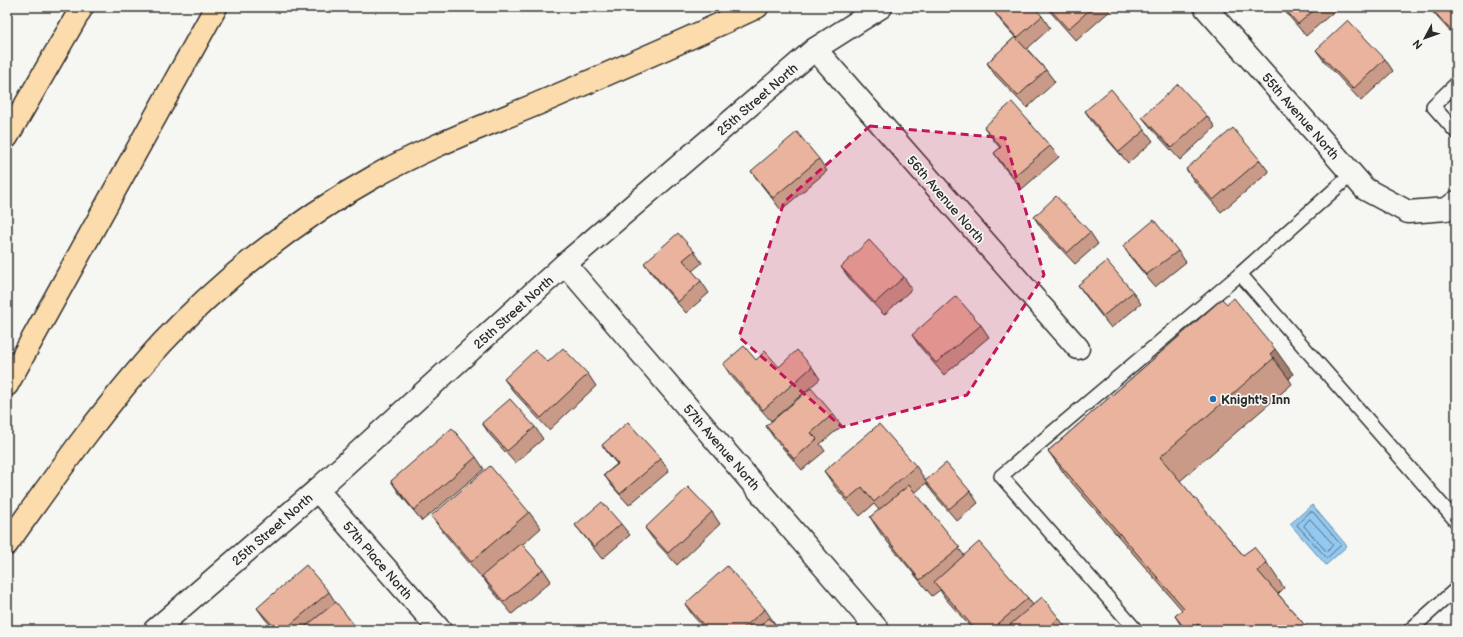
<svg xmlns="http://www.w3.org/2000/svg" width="1463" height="637" viewBox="0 0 1463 637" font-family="'Balsamiq Sans',sans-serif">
<rect width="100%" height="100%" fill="#f6f6f2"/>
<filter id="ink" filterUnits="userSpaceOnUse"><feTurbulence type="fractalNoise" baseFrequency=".025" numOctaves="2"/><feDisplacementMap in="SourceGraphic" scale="8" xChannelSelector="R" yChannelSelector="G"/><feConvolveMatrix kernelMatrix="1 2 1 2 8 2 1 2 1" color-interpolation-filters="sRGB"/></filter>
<g filter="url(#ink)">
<polygon fill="#93c9f1" stroke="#698aa2" points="1312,505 1347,546 1326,565 1290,524"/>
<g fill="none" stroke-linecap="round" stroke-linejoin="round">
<g stroke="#556a7a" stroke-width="1">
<polygon points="1310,512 1313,512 1341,545 1327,558 1297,525"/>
<polygon points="1310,519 1333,544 1328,551 1325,550 1304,526"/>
</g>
<defs>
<g id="service">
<polyline points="1456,84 1433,106 1456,132"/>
<polyline points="1240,274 1456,521"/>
<polyline points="1136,630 1001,476 1240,274 1352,174"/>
<polyline points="1410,630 1456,589"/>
</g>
<g id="minor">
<polyline points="1205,7 1365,189 1408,212 1447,209 1456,202"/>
<polyline points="815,49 1078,348"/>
<polyline points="565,264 878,630"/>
<polyline points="317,490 440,630"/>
<polyline points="155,630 317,490 565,264 815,49 881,7"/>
</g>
<g id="motorway">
<polyline points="7,137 82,7"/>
<polyline points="7,385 216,7"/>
<path d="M7 544C56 475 106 404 163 342 222 279 297 220 372 178 428 146 490 124 549 99 619 69 689 39 757 7"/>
</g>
</defs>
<use href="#service" stroke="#2b2b2b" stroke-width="16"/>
<use href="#minor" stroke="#2b2b2b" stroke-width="25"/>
<use href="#motorway" stroke="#2b2b2b" stroke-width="25"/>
<use href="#service" stroke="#f6f6f2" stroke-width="13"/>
<use href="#minor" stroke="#f6f6f2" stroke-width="22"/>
<use href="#motorway" stroke="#fcdcac" stroke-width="22"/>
</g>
<g fill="#c89a87" stroke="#2b2b2b">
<polygon points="1046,7 1109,7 1111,10 1076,41"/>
<polygon points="1281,7 1339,7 1306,36"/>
<polygon points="1428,7 1456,7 1456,38"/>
<polygon points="995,13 1042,16 1050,28 1027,49 1046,70 1055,82 1027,108 995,75 987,63 1015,37 1003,24"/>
<polygon points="1316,50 1385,59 1393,71 1361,101 1324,61"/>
<polygon points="1085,111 1145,130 1153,141 1128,163 1093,123"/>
<polygon points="1207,116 1215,127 1180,160 1151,128 1142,117"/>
<polygon points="984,127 1050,146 1059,157 1022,189 1002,165 994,153 1000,148 992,138"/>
<polygon points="819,159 827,171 781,210 760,183 751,171"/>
<polygon points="1260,160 1269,172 1221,212 1194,181 1186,169"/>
<polygon points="1034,217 1090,232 1098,244 1075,264 1042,229"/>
<polygon points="1123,246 1178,251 1186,262 1155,287 1131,258"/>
<polygon points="694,251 702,263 692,271 701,281 709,293 686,313 652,274 644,263"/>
<polygon points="841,267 904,277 912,289 884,315 849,278"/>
<polygon points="1078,285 1133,292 1141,304 1111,328 1086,296"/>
<polygon points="1222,299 1293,374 1289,379 1292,384 1180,481 1243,555 1267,563 1284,588 1278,594 1309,630 1184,630 1175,616 1182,610 1066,476 1048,451"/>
<polygon points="981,325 989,337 944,375 920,347 912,335"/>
<polygon points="756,360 779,367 812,367 820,379 771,421 731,376 723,364"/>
<polygon points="548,362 588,374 596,386 549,430 513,391 504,379"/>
<polygon points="833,414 842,426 820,444 825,451 802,470 774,438 766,426"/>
<polygon points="482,423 535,427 543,439 515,463 490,435"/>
<polygon points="602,445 661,459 669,471 629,505 612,486 604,475 617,464 610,456"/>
<polygon points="476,457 484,469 422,521 399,493 391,481"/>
<polygon points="916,466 926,481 970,491 978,503 957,521 933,493 926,483 915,493 964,555 1028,598 1033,605 1059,618 1067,630 973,630 945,598 940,590 932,596 881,534 870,517 879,510 874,504 860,516 835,487 824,471"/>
<polygon points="529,512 541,528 522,545 543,569 551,581 512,614 490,588 483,578 482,578 443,532 431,516"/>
<polygon points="712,512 720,524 677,565 653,539 645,528"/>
<polygon points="621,524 630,535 602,559 584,536 575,525"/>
<polygon points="329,592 336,603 358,630 275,630 265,619 257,608"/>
<polygon points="685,604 765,609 773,621 780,630 706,630 693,616"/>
</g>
<polygon fill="#a37d6e" stroke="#2b2b2b" points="1275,349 1293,374 1289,379 1270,354"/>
<g fill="#e9b39d" stroke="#2b2b2b">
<polygon points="1001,7 1034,7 1042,16 1017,38 995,13"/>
<polygon points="1048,7 1093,7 1068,29"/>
<polygon points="1283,7 1318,7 1298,24"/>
<polygon points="1430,7 1456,7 1456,36"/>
<polygon points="1348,20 1385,59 1353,89 1316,50"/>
<polygon points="1015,37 1046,70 1018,96 987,63"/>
<polygon points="1178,84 1207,116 1172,148 1142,117"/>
<polygon points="1111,89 1145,130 1119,152 1085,111"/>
<polygon points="1012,102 1050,146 1013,177 994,153 1001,147 984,127"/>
<polygon points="1233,128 1260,160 1213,200 1186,169"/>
<polygon points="797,132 819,159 773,198 751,171"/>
<polygon points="1056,196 1090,232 1067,253 1034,217"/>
<polygon points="1154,220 1178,251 1146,275 1123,246"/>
<polygon points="678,233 694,251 683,260 701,281 678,302 644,263"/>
<polygon points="869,240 904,277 875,303 841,267"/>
<polygon points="1107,261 1133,292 1103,316 1078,285"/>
<polygon points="956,296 981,325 936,363 912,335"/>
<polygon points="1234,298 1275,349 1270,354 1274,358 1160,457 1243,555 1254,547 1267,563 1258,571 1309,630 1204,630 1198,624 1190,630 1186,630 1175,616 1184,608 1048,451 1222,299 1227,304"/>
<polygon points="744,346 756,360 765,351 779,367 797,350 812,367 763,410 723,364"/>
<polygon points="563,348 588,374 541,418 504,379 535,350 548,362"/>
<polygon points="811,388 833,414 811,433 817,439 794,459 766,426"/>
<polygon points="510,399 535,427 507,451 482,423"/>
<polygon points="628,422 661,459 620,494 604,475 618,464 602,445"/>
<polygon points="879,424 916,466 874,502 862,487 848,499 824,471"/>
<polygon points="452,428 476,457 414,510 391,481"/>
<polygon points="946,463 970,491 949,509 925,481"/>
<polygon points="490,466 529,512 471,562 431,516"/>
<polygon points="909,485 960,548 920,580 870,517"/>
<polygon points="688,487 712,512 668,553 645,528"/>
<polygon points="602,502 621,524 594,547 575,525"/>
<polygon points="979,542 1028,598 991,630 976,630 934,582"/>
<polygon points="521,543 543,569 504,602 482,576"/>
<polygon points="306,565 329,592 284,630 277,630 257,608"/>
<polygon points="727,566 765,609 741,630 708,630 685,604"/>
<polygon points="1042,597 1059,618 1046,630 1004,630"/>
<polygon points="336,602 358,630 301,630"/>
<polygon points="769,618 780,630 755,630"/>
</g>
</g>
<path fill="#c2185b" fill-opacity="0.2" stroke="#c2185b" stroke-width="3" stroke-dasharray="8 5" stroke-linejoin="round" d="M870 126 1005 138 1044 275 967 395 842 427 739 337 784 202Z"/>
<circle fill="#1f6fb2" stroke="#f6f6f2" stroke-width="1.5" cx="1213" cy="399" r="4"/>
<g text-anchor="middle" stroke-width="3.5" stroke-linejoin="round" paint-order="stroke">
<g font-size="13" fill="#2b2b2b" stroke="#f6f6f2">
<text transform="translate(757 99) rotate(-41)" y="5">25th Street North</text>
<text transform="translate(1301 116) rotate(49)" y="5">55th Avenue North</text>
<text transform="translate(946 199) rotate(49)" y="5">56th Avenue North</text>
<text transform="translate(513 312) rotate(-42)" y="5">25th Street North</text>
<text transform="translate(722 447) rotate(49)" y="5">57th Avenue North</text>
<text transform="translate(272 529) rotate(-41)" y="5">25th Street North</text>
<text transform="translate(378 560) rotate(49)" y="5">57th Place North</text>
</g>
<g font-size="13" font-weight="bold" fill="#2b2b2b" stroke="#f6f6f2" text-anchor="start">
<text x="1221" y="404">Knight's Inn</text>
</g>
</g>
<rect width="1463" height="637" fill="none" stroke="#f6f6f2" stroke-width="24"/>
<rect x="12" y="12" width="1439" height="613" fill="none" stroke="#2b2b2b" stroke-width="1.5" filter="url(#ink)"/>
<g transform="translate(1425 38) rotate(229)" stroke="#f6f6f2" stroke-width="3" paint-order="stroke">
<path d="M0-3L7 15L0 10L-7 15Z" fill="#2b2b2b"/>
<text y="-6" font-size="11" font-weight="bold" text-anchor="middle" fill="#2b2b2b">N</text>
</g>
</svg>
